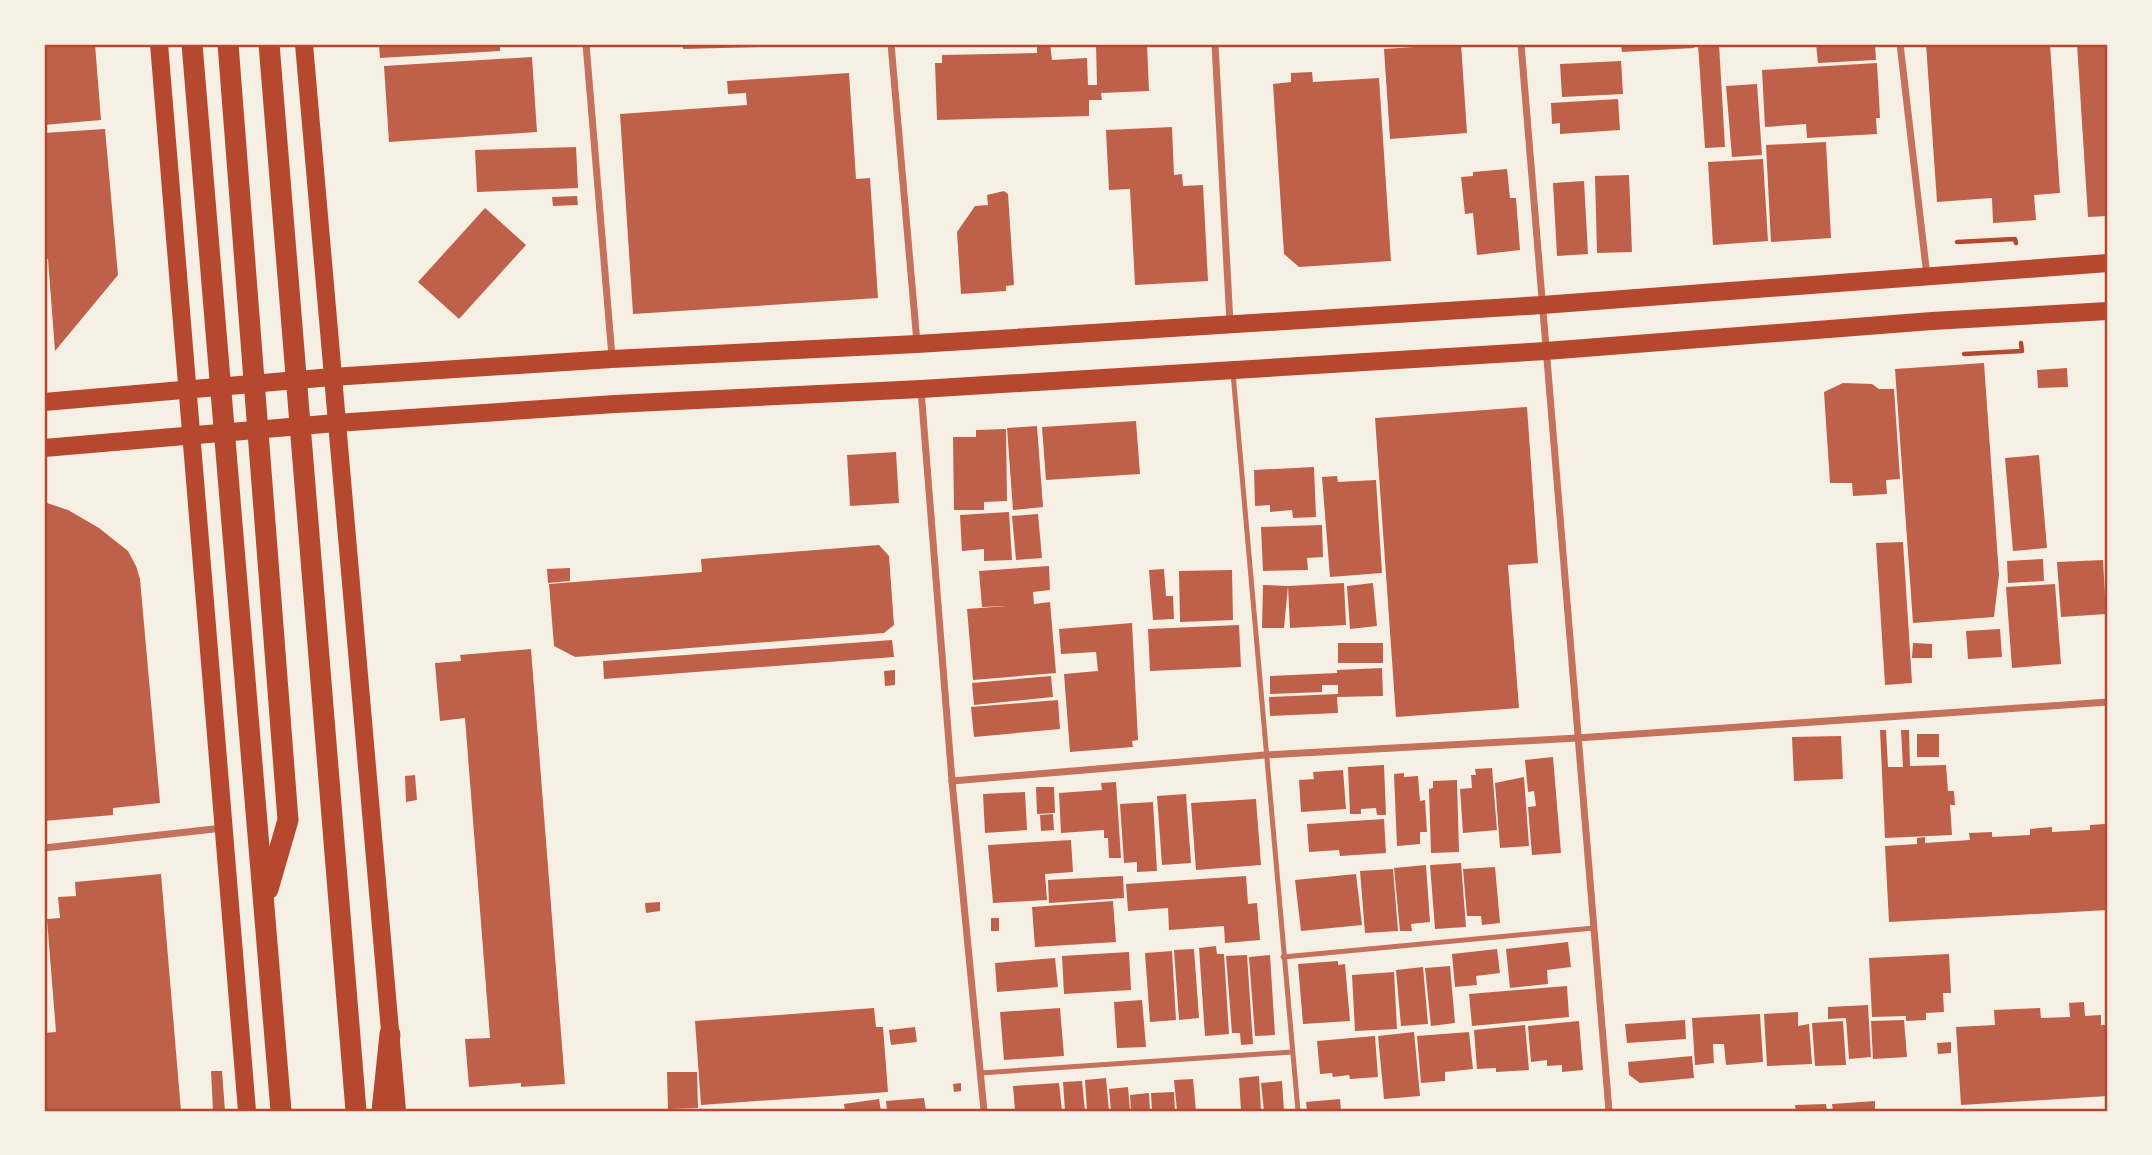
<svg xmlns="http://www.w3.org/2000/svg" width="2152" height="1155" viewBox="0 0 2152 1155" font-family="'Public Sans',sans-serif">
<rect width="100%" height="100%" fill="#f6efe4"/>
<g fill="#bf614a">
<polygon points="44,44 95,44 101,120 44,125"/>
<polygon points="379,44 500,44 500,51 380,58"/>
<polygon points="683,44 758,44 758,47 683,49"/>
<polygon points="1037,44 1050,44 1052,60 1087,58 1088,85 1097,85 1096,44 1147,44 1149,91 1101,93 1102,100 1089,100 1089,116 937,120 935,63 942,63 942,55 1037,53"/>
<polygon points="1461,44 1467,133 1390,139 1384,49"/>
<polygon points="1621,44 1693,44 1694,48 1622,52"/>
<polygon points="1698,44 1719,44 1725,147 1705,148"/>
<rect x="1740" y="44" width="20" height="3"/>
<polygon points="1816,44 1875,44 1876,60 1818,63"/>
<polygon points="1926,44 2050,44 2060,193 2034,195 2036,220 1993,223 1992,198 1937,202"/>
<polygon points="2077,44 2108,44 2108,216 2088,217"/>
<polygon points="532,57 537,132 389,142 384,66"/>
<polygon points="1621,61 1623,94 1562,97 1560,64"/>
<polygon points="1877,63 1880,118 1876,118 1877,134 1807,138 1806,124 1765,127 1762,70"/>
<polygon points="1312,72 1313,82 1379,78 1391,261 1299,267 1284,254 1273,84 1291,82 1291,73"/>
<polygon points="849,73 856,179 870,178 878,298 633,314 620,114 747,105 746,93 728,94 727,81"/>
<polygon points="1757,84 1762,155 1732,157 1726,86"/>
<polygon points="1618,99 1620,130 1560,134 1560,123 1552,124 1551,103"/>
<polygon points="1172,127 1174,175 1182,174 1183,186 1203,185 1208,281 1135,285 1130,189 1109,190 1106,130"/>
<polygon points="105,129 118,275 55,351 48,259 44,259 44,133"/>
<polygon points="1826,142 1831,238 1771,242 1766,145"/>
<polygon points="576,147 578,188 477,192 475,150"/>
<polygon points="1763,159 1768,241 1713,245 1708,162"/>
<polygon points="1507,169 1510,198 1516,198 1520,250 1477,255 1473,213 1465,214 1461,177 1473,176 1473,172"/>
<polygon points="1629,175 1632,252 1597,253 1595,176"/>
<polygon points="1584,181 1588,254 1557,256 1553,183"/>
<polygon points="1004,191 1008,194 1014,285 1006,286 1006,291 961,294 957,232 975,206 988,205 987,195"/>
<polygon points="577,196 578,205 553,206 552,197"/>
<polygon points="485,208 526,245 459,319 418,282"/>
<polygon points="1984,363 1999,575 1994,617 1913,623 1895,369"/>
<polygon points="2067,368 2068,387 2038,388 2037,370"/>
<polygon points="1843,383 1872,384 1879,389 1894,389 1900,479 1886,480 1887,494 1853,496 1852,483 1830,483 1824,392"/>
<polygon points="1527,407 1538,563 1508,565 1519,708 1396,717 1375,418"/>
<polygon points="1136,421 1140,474 1046,480 1042,427"/>
<polygon points="1037,426 1043,507 1013,510 1007,428"/>
<polygon points="1006,429 1007,501 984,502 984,510 954,510 953,437 976,437 976,430"/>
<polygon points="896,452 899,503 850,506 847,455"/>
<polygon points="2039,455 2047,548 2013,551 2005,458"/>
<polygon points="1314,467 1316,517 1293,518 1292,510 1270,512 1270,505 1255,506 1254,470"/>
<polygon points="1337,476 1338,482 1376,480 1382,573 1330,577 1322,477"/>
<polygon points="44,502 68,510 99,528 128,551 136,566 140,579 160,803 113,808 113,815 44,821"/>
<polygon points="1009,512 1012,560 984,561 984,549 962,551 960,515"/>
<polygon points="1038,514 1042,558 1016,560 1012,516"/>
<polygon points="1322,525 1323,557 1307,558 1308,570 1263,571 1261,527"/>
<polygon points="1903,542 1912,683 1885,685 1876,543"/>
<polygon points="879,545 889,556 894,625 884,633 575,657 554,646 549,584 702,572 701,559"/>
<polygon points="2043,559 2044,581 2008,583 2007,561"/>
<polygon points="2103,560 2106,614 2061,617 2057,562"/>
<polygon points="1049,566 1050,590 1033,592 1034,604 1050,602 1056,673 973,680 967,609 1006,606 982,607 979,571"/>
<polygon points="570,568 570,581 548,583 547,569"/>
<polygon points="1164,569 1166,596 1173,596 1174,619 1153,620 1149,570"/>
<polygon points="1232,570 1233,620 1180,622 1179,571"/>
<polygon points="1344,583 1346,625 1290,628 1288,586"/>
<polygon points="1373,583 1377,626 1350,629 1347,586"/>
<polygon points="2055,584 2061,664 2012,668 2006,587"/>
<polygon points="1263,585 1288,586 1284,628 1262,628"/>
<polygon points="1132,623 1138,740 1132,741 1133,747 1070,752 1064,674 1098,671 1096,652 1061,654 1059,629"/>
<polygon points="1239,625 1241,667 1150,671 1148,629"/>
<polygon points="2000,629 2002,657 1968,659 1966,631"/>
<polygon points="892,640 894,657 604,679 603,661"/>
<rect x="1338" y="643" width="45" height="20"/>
<polygon points="1913,643 1932,644 1932,658 1912,658"/>
<polygon points="531,649 565,1084 521,1087 521,1083 469,1087 465,1039 490,1038 465,718 440,721 435,663 461,661 460,655"/>
<polygon points="1382,668 1383,696 1337,697 1338,713 1270,716 1269,697 1338,694 1338,685 1322,685 1322,692 1270,694 1270,676 1337,673 1337,670"/>
<polygon points="895,670 895,685 885,686 884,671"/>
<polygon points="1051,676 1053,697 974,705 972,683"/>
<polygon points="1058,700 1060,729 974,737 971,707"/>
<polygon points="1880,730 1886,730 1888,767 1903,767 1901,730 1909,730 1910,766 1946,765 1948,791 1954,791 1955,805 1950,805 1952,835 1885,838"/>
<rect x="1917" y="734" width="22" height="23"/>
<polygon points="1841,736 1843,779 1794,781 1792,737"/>
<polygon points="1553,757 1561,853 1532,855 1528,807 1536,806 1534,791 1528,792 1525,760"/>
<polygon points="1384,765 1386,815 1377,815 1376,808 1361,809 1361,814 1350,814 1348,767"/>
<polygon points="1492,768 1497,830 1463,833 1460,789 1472,788 1471,775 1476,775 1475,769"/>
<polygon points="1343,770 1346,809 1301,812 1299,780 1314,779 1313,772"/>
<polygon points="1404,773 1404,777 1418,776 1420,801 1425,800 1427,832 1420,832 1420,844 1397,846 1394,774"/>
<polygon points="415,775 417,800 406,802 405,776"/>
<polygon points="1524,777 1529,846 1500,848 1495,783"/>
<polygon points="1457,780 1459,852 1431,853 1429,789 1433,788 1433,781"/>
<polygon points="1116,782 1121,858 1109,858 1108,838 1104,838 1104,830 1061,833 1059,793 1102,790 1101,783"/>
<polygon points="1036,787 1054,787 1055,813 1037,814"/>
<polygon points="1025,792 1027,830 985,833 983,794"/>
<polygon points="1186,794 1191,863 1162,865 1157,796"/>
<polygon points="1256,799 1261,865 1196,870 1191,803"/>
<polygon points="1153,802 1157,871 1137,872 1137,862 1124,863 1120,804"/>
<polygon points="1053,814 1054,830 1041,831 1040,815"/>
<polygon points="1384,819 1386,853 1340,856 1339,850 1309,852 1307,824"/>
<polygon points="2105,824 2105,830 2108,830 2108,910 1889,922 1885,846 1917,844 1917,838 1925,837 1925,843 1970,840 1969,833 1992,832 1992,837 2030,835 2030,829 2052,827 2052,832 2090,830 2090,825"/>
<polygon points="1071,840 1073,872 1045,874 1047,900 993,903 988,845"/>
<polygon points="1461,863 1466,927 1435,929 1430,865"/>
<polygon points="1426,865 1430,922 1411,924 1412,931 1400,931 1394,868"/>
<polygon points="1495,867 1500,923 1482,925 1481,916 1467,916 1463,869"/>
<polygon points="1393,869 1398,931 1365,933 1360,871"/>
<polygon points="161,874 181,1111 44,1111 44,1033 56,1032 47,919 60,918 58,897 76,896 75,882"/>
<polygon points="1356,874 1362,925 1301,931 1295,880"/>
<polygon points="1123,876 1124,898 1049,903 1048,880"/>
<polygon points="1246,876 1248,904 1257,903 1260,940 1225,943 1224,926 1169,930 1168,908 1128,911 1126,884"/>
<polygon points="1113,901 1116,942 1035,947 1032,907"/>
<polygon points="660,902 660,911 646,913 645,903"/>
<rect x="991" y="918" width="8" height="13"/>
<polygon points="1568,942 1571,967 1547,970 1548,984 1510,988 1506,949"/>
<polygon points="1216,946 1217,954 1224,954 1229,1034 1205,1036 1199,948"/>
<polygon points="1194,949 1199,1018 1179,1020 1174,950"/>
<polygon points="1497,949 1500,973 1476,976 1477,985 1455,987 1452,954"/>
<polygon points="1172,951 1176,1020 1150,1022 1145,953"/>
<polygon points="1129,952 1131,990 1064,994 1062,956"/>
<polygon points="1949,954 1951,993 1943,993 1944,1012 1926,1013 1926,1020 1906,1021 1906,1016 1872,1017 1869,958"/>
<polygon points="1247,955 1253,1044 1241,1045 1240,1033 1232,1033 1226,956"/>
<polygon points="1270,955 1275,1035 1255,1036 1249,957"/>
<polygon points="1055,958 1058,987 997,992 995,963"/>
<polygon points="1338,961 1338,965 1345,964 1350,1021 1303,1024 1298,964"/>
<polygon points="1450,966 1455,1023 1431,1026 1425,968"/>
<polygon points="1423,967 1428,1024 1401,1026 1396,970"/>
<polygon points="1394,972 1397,1029 1355,1031 1352,975"/>
<polygon points="1567,986 1569,1017 1472,1026 1469,994"/>
<polygon points="1142,1000 1146,1047 1117,1048 1114,1002"/>
<polygon points="2084,1002 2085,1016 2101,1015 2101,1025 2108,1025 2108,1096 1961,1105 1956,1027 1995,1025 1994,1010 2040,1008 2041,1018 2070,1017 2069,1003"/>
<polygon points="1868,1005 1871,1057 1849,1059 1846,1018 1828,1019 1828,1007"/>
<polygon points="874,1008 876,1027 883,1027 888,1092 701,1105 695,1021"/>
<polygon points="1060,1008 1064,1056 1004,1060 1000,1012"/>
<polygon points="1798,1012 1798,1026 1809,1024 1812,1064 1767,1066 1764,1014"/>
<polygon points="1760,1014 1763,1062 1726,1065 1724,1044 1713,1044 1714,1063 1695,1065 1692,1018"/>
<polygon points="1685,1020 1686,1039 1627,1043 1625,1024"/>
<polygon points="1904,1020 1907,1057 1873,1059 1871,1021"/>
<polygon points="1579,1021 1583,1070 1562,1072 1562,1065 1547,1066 1547,1060 1531,1062 1528,1026"/>
<polygon points="1843,1021 1846,1065 1815,1066 1812,1023"/>
<polygon points="1525,1025 1529,1070 1496,1072 1496,1068 1477,1069 1474,1030"/>
<polygon points="915,1027 917,1042 891,1045 889,1030"/>
<polygon points="1414,1032 1420,1096 1384,1099 1378,1036"/>
<polygon points="1469,1032 1473,1069 1445,1072 1445,1081 1421,1083 1417,1036"/>
<polygon points="1375,1036 1378,1077 1350,1079 1349,1075 1333,1077 1332,1073 1320,1074 1317,1041"/>
<polygon points="1951,1042 1951,1053 1938,1054 1937,1043"/>
<polygon points="1692,1056 1694,1078 1640,1083 1629,1075 1628,1062"/>
<polygon points="211,1071 222,1071 225,1111 213,1111"/>
<polygon points="667,1072 697,1072 698,1108 668,1109"/>
<polygon points="1259,1076 1261,1111 1241,1111 1239,1078"/>
<polygon points="1106,1078 1109,1111 1087,1111 1085,1080"/>
<polygon points="1193,1079 1196,1111 1177,1111 1174,1080"/>
<polygon points="1082,1081 1085,1111 1065,1111 1063,1082"/>
<polygon points="1282,1081 1284,1111 1264,1111 1261,1083"/>
<polygon points="961,1083 961,1091 954,1092 953,1084"/>
<polygon points="1059,1083 1062,1111 1015,1111 1013,1086"/>
<polygon points="1128,1087 1130,1111 1111,1111 1109,1089"/>
<polygon points="1174,1092 1175,1111 1152,1111 1151,1093"/>
<polygon points="1149,1093 1150,1111 1131,1111 1130,1095"/>
<polygon points="924,1098 926,1111 887,1111 886,1101"/>
<polygon points="879,1099 881,1111 845,1111 844,1104"/>
<polygon points="1340,1099 1341,1111 1307,1111 1306,1102"/>
<polygon points="1875,1101 1875,1111 1833,1111 1832,1104"/>
<polygon points="1826,1104 1827,1111 1796,1111 1795,1105"/>
</g>
<g fill="none" stroke-linecap="round" stroke-linejoin="round">
<g stroke="#b5482f" stroke-width="4.5">
<polyline points="1957,242 2015,239 2016,243"/>
<polyline points="1964,354 2022,351 2021,343"/>
</g>
<g stroke="#c5725c" stroke-width="5">
<polyline points="1233,373 1298,1111"/>
<polyline points="1283,957 1594,928"/>
<polyline points="980,1073 1292,1052"/>
</g>
<g stroke="#c5725c" stroke-width="7">
<polyline points="586,44 612,357"/>
<polyline points="891,44 917,343"/>
<polyline points="1215,44 1230,323"/>
<polyline points="1521,44 1609,1111"/>
<polyline points="1900,44 1927,276"/>
<polyline points="921,390 952,781 984,1111"/>
<polyline points="952,781 1265,755 1577,738 2108,702"/>
<polyline points="44,848 223,828"/>
</g>
<g stroke="#b5482f" stroke-width="18">
<polyline points="159,44 247,1111"/>
<polyline points="304,44 397,1111"/>
<polyline points="44,402 332,377 612,359 917,344 1542,305 2108,263"/>
<polyline points="44,448 336,423 615,404 921,389 1546,351 1932,321 2108,311"/>
</g>
<g stroke="#b5482f" stroke-width="21">
<polyline points="192,44 281,1111"/>
<polyline points="228,44 288,820 268,889"/>
<polyline points="269,44 356,1111"/>
<polyline points="382,1111 390,1034"/>
</g>
</g>
<rect width="2152" height="1155" fill="none" stroke="#f6efe4" stroke-width="91"/>
<rect x="46" y="46" width="2060" height="1064" fill="none" stroke="#b5482f" stroke-width="2.5"/>
</svg>
